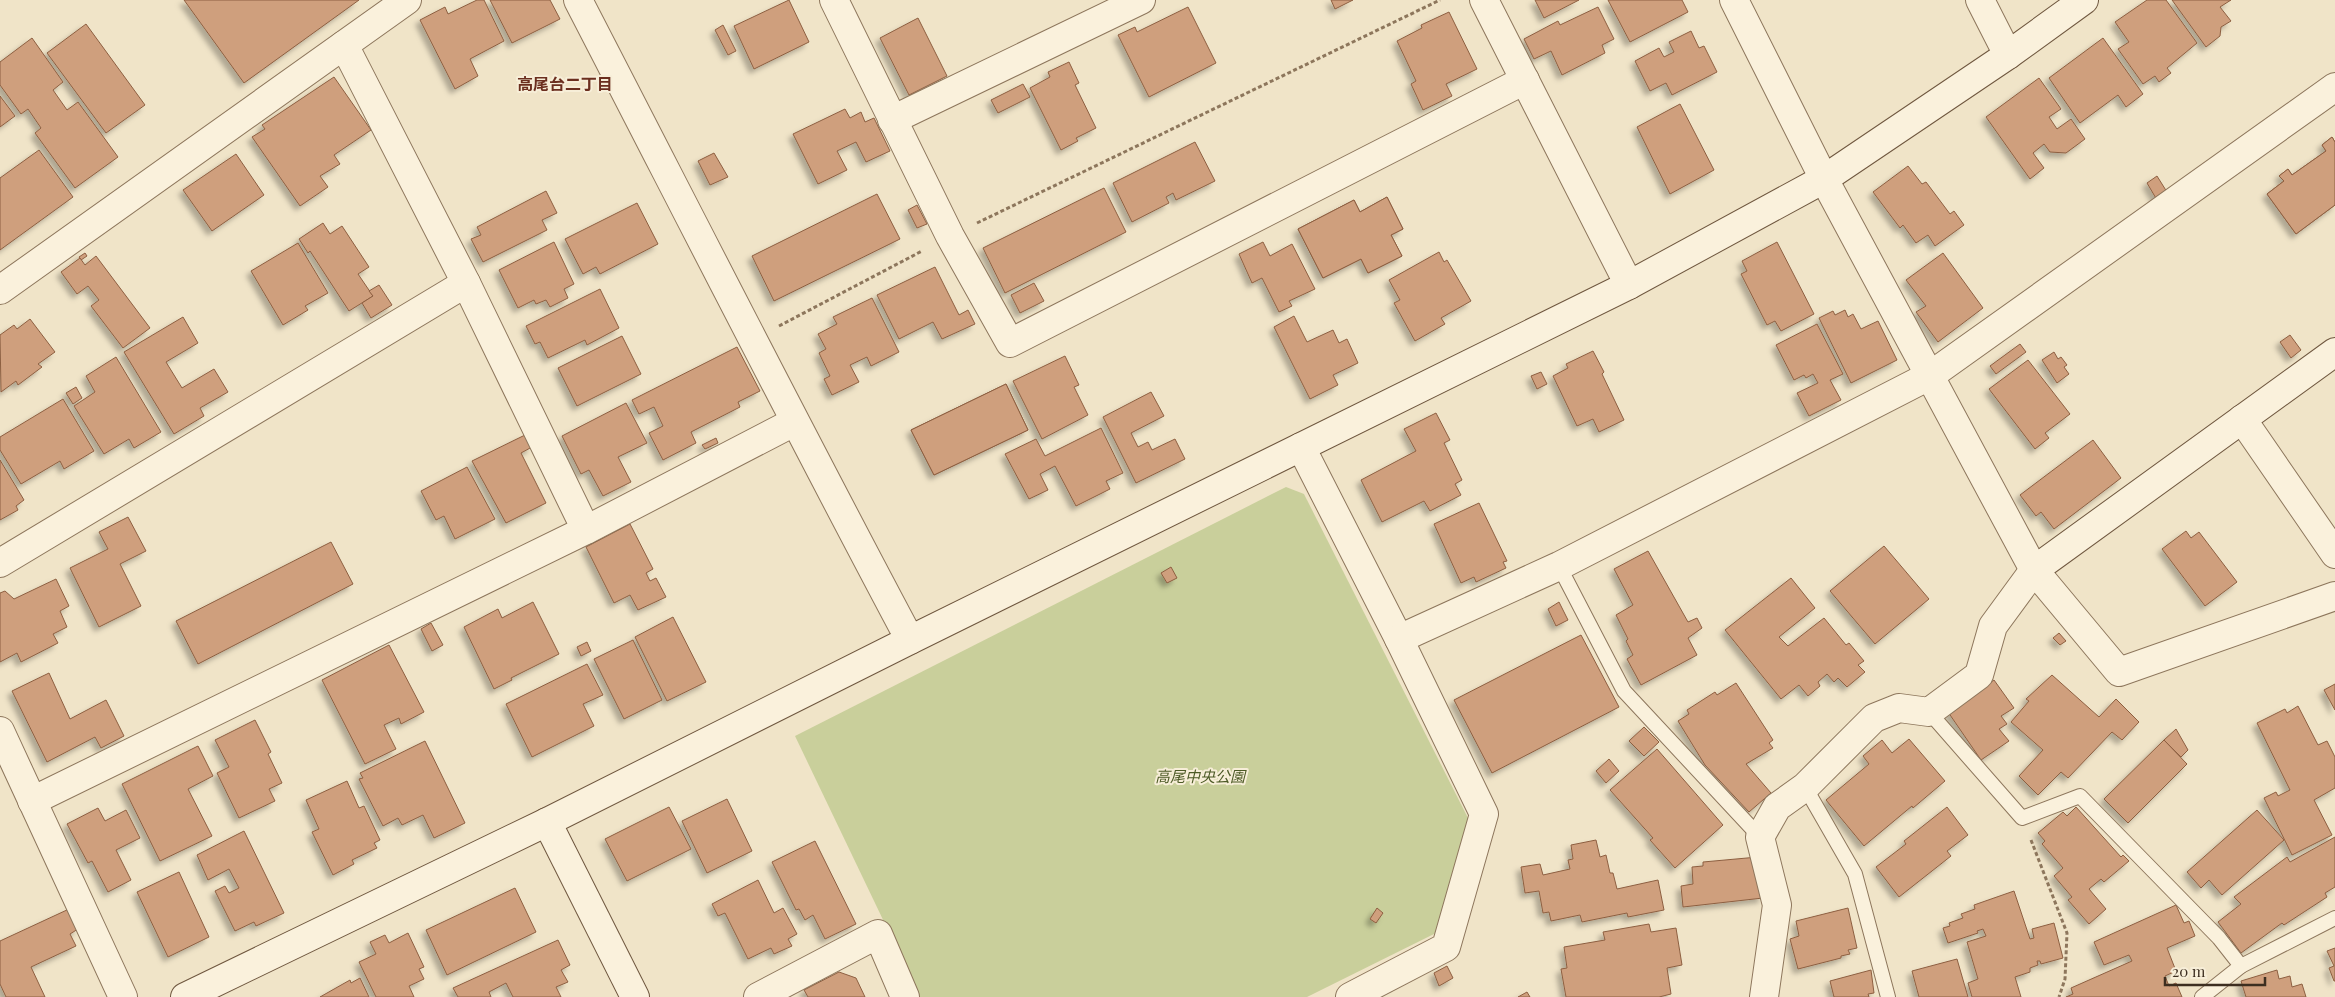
<svg xmlns="http://www.w3.org/2000/svg" width="2335" height="997" viewBox="0 0 2335 997" font-family="'Playfair Display','Noto Sans JP',serif">
<defs>
<filter id="shadow"><feDropShadow dx="-4.5" dy="4.5" stdDeviation="2.5" flood-color="#0004"/></filter>
</defs>
<rect width="100%" height="100%" fill="#f0e4c8"/>
<polygon fill="#c9cf9b" points="1286,487 1304,494 1469,820 1436,933 1307,997 920,997 795,736"/>
<g fill="#cf9f7d" stroke="#8d5f41" filter="url(#shadow)">
<polygon points="184,0 359,0 244,83"/>
<polygon points="477,0 484,0 504,41 470,59 478,76 455,89 420,20 445,7 448,14"/>
<polygon points="490,0 550,0 560,19 512,43"/>
<polygon points="789,0 809,42 754,69 734,26"/>
<polygon points="1331,0 1353,0 1335,9"/>
<polygon points="1535,0 1579,0 1544,18"/>
<polygon points="1608,0 1682,0 1688,12 1630,42"/>
<polygon points="2147,0 2166,0 2197,43 2167,68 2171,73 2159,82 2155,76 2143,84 2118,49 2129,42 2115,22"/>
<polygon points="2172,0 2231,0 2220,7 2231,21 2221,27 2220,36 2206,47"/>
<polygon points="1188,7 1216,63 1149,97 1118,35 1135,27 1137,32"/>
<polygon points="1598,7 1614,39 1602,45 1605,53 1562,75 1551,51 1534,59 1524,39 1558,21 1560,25"/>
<polygon points="1449,12 1477,69 1446,84 1452,96 1423,110 1411,84 1416,81 1397,41 1422,28 1421,25"/>
<polygon points="918,18 947,76 909,95 880,38"/>
<polygon points="86,24 145,105 106,133 47,53"/>
<polygon points="723,25 736,51 728,55 715,30"/>
<polygon points="1691,31 1699,48 1704,46 1717,72 1672,95 1666,83 1650,91 1635,61 1659,48 1664,57 1674,52 1669,42"/>
<polygon points="32,38 63,82 53,90 67,110 78,102 118,157 75,188 35,133 41,128 28,109 21,114 0,85 0,62"/>
<polygon points="2103,38 2143,94 2126,107 2118,95 2080,123 2049,78"/>
<polygon points="1069,62 1079,83 1075,85 1096,128 1076,138 1078,141 1061,150 1030,88 1050,77 1048,72"/>
<polygon points="334,77 371,130 334,155 340,164 320,176 328,187 300,206 252,137 265,129 262,125"/>
<polygon points="2039,78 2061,109 2049,117 2057,129 2071,119 2085,139 2066,153 2050,152 2044,144 2033,153 2044,168 2030,179 1986,117"/>
<polygon points="1023,84 1030,97 998,113 991,100"/>
<polygon points="0,96 15,116 0,127"/>
<polygon points="1680,104 1714,170 1670,194 1637,127"/>
<polygon points="845,109 850,118 861,112 865,122 874,118 890,151 866,162 856,142 837,151 847,170 818,184 793,134"/>
<polygon points="2332,137 2335,142 2335,205 2296,234 2267,194 2284,181 2279,176 2288,169 2292,175 2326,151 2322,145"/>
<polygon points="2332,137 2335,142 2335,205 2296,234 2267,194 2284,181 2279,176 2288,169 2292,175 2326,151 2322,145"/>
<polygon points="1195,142 1215,181 1176,200 1173,193 1166,197 1169,203 1132,222 1113,183"/>
<polygon points="39,150 73,197 0,250 0,178"/>
<polygon points="714,153 728,177 710,185 698,161"/>
<polygon points="236,154 264,195 212,231 183,190"/>
<polygon points="1908,166 1922,184 1926,182 1950,214 1954,211 1964,225 1935,246 1928,235 1916,243 1903,225 1900,228 1873,192"/>
<polygon points="2157,176 2167,192 2157,200 2147,183"/>
<polygon points="1104,188 1126,232 1005,293 983,248"/>
<polygon points="546,191 557,213 542,220 547,230 483,262 471,239 481,235 477,227"/>
<polygon points="877,194 900,239 774,301 752,256"/>
<polygon points="1387,197 1403,229 1391,235 1402,256 1368,273 1361,259 1323,278 1298,229 1354,200 1360,212"/>
<polygon points="1387,197 1403,229 1391,235 1402,256 1368,273 1361,259 1323,278 1298,229 1354,200 1360,212"/>
<polygon points="637,203 658,244 600,274 596,267 583,274 565,239"/>
<polygon points="917,205 927,224 917,228 908,210"/>
<polygon points="323,223 330,234 342,226 369,267 358,274 373,296 349,311 310,251 308,253 299,239"/>
<polygon points="554,242 574,284 564,289 568,298 550,307 546,300 536,304 534,300 518,308 499,270"/>
<polygon points="1263,242 1270,256 1292,244 1315,289 1289,301 1292,306 1279,312 1262,278 1252,283 1239,254"/>
<polygon points="1777,242 1814,314 1781,331 1775,321 1767,325 1741,274 1747,271 1742,261"/>
<polygon points="298,243 328,293 305,306 308,310 283,325 251,271"/>
<polygon points="1439,252 1444,262 1447,260 1471,301 1441,318 1445,324 1415,341 1394,303 1400,300 1389,280"/>
<polygon points="85,253 87,256 81,260 79,257"/>
<polygon points="1943,253 1983,308 1938,342 1916,312 1926,306 1906,280"/>
<polygon points="96,256 150,328 123,348 91,306 99,300 88,286 77,294 61,272 80,258 85,265"/>
<polygon points="935,267 959,315 968,310 975,324 942,339 933,322 899,339 877,295"/>
<polygon points="1034,283 1044,301 1020,313 1011,295"/>
<polygon points="379,285 392,305 371,318 362,303 373,296 369,291"/>
<polygon points="600,289 619,328 587,345 585,340 548,358 540,342 535,344 526,326"/>
<polygon points="872,298 899,352 871,366 867,357 850,365 859,382 832,395 824,379 830,376 819,353 826,349 818,334 837,324 833,317"/>
<polygon points="1845,310 1848,317 1853,314 1861,329 1878,321 1897,360 1851,383 1819,318 1833,311 1835,315"/>
<polygon points="1294,316 1307,342 1333,330 1339,343 1347,339 1358,363 1333,375 1338,385 1310,399 1274,327"/>
<polygon points="183,317 198,343 166,362 182,388 214,369 228,392 200,408 204,416 174,434 124,352"/>
<polygon points="30,319 55,352 38,364 42,367 18,385 16,381 1,392 0,335 14,325 17,329"/>
<polygon points="1817,324 1843,374 1830,380 1841,400 1809,416 1797,393 1818,383 1813,374 1806,378 1804,375 1794,380 1776,345"/>
<polygon points="2290,335 2301,350 2291,358 2280,342"/>
<polygon points="622,336 641,374 577,406 558,368"/>
<polygon points="2020,344 2026,352 1996,374 1990,366"/>
<polygon points="737,347 760,391 738,402 740,407 691,432 696,443 663,460 649,433 663,426 654,407 639,414 632,400"/>
<polygon points="1593,351 1604,372 1602,374 1624,420 1599,432 1593,419 1577,426 1553,376 1568,368 1566,364"/>
<polygon points="2054,352 2058,359 2061,357 2067,365 2064,367 2069,374 2057,383 2042,360"/>
<polygon points="1065,356 1079,385 1074,387 1088,415 1042,439 1013,381"/>
<polygon points="116,357 161,432 134,448 129,439 104,454 74,406 95,392 86,376"/>
<polygon points="2028,360 2070,414 2045,433 2049,438 2035,449 1989,389"/>
<polygon points="1541,372 1547,384 1537,389 1531,376"/>
<polygon points="1006,384 1028,430 934,475 911,430"/>
<polygon points="1006,384 1028,430 934,475 911,430"/>
<polygon points="76,387 82,398 73,404 66,393"/>
<polygon points="1151,392 1164,416 1131,433 1138,447 1148,442 1152,450 1175,439 1185,459 1136,483 1103,417"/>
<polygon points="63,399 94,451 64,469 60,461 21,484 0,450 0,437"/>
<polygon points="626,403 647,443 618,457 631,482 603,496 589,470 581,474 562,436"/>
<polygon points="1436,413 1450,440 1444,443 1462,480 1455,484 1461,495 1430,511 1424,501 1382,522 1361,480 1416,451 1404,429"/>
<polygon points="1101,428 1123,473 1106,481 1110,489 1076,506 1055,466 1040,474 1048,490 1029,499 1005,454 1036,439 1045,456"/>
<polygon points="525,435 532,447 521,453 546,503 506,523 472,461"/>
<polygon points="716,438 718,443 705,449 702,445"/>
<polygon points="2093,440 2121,478 2054,529 2041,512 2036,516 2020,495"/>
<polygon points="0,460 24,500 16,506 18,510 0,520"/>
<polygon points="467,467 495,519 455,539 444,516 436,520 421,491"/>
<polygon points="1479,503 1507,561 1503,562 1506,568 1476,582 1474,577 1461,583 1434,524"/>
<polygon points="128,517 146,551 120,564 141,606 99,627 70,568 108,549 99,532"/>
<polygon points="630,524 653,569 646,573 650,581 656,578 666,597 638,610 630,595 614,603 586,547"/>
<polygon points="2186,531 2191,538 2199,532 2237,582 2205,606 2162,549"/>
<polygon points="331,542 353,584 198,664 176,621"/>
<polygon points="1884,546 1929,599 1875,644 1830,591"/>
<polygon points="1648,551 1688,622 1697,618 1702,628 1688,638 1697,655 1641,685 1627,659 1633,655 1626,641 1628,639 1616,615 1633,605 1614,569"/>
<polygon points="1171,567 1177,578 1167,583 1161,573"/>
<polygon points="1791,578 1815,608 1779,637 1788,646 1824,618 1846,645 1849,643 1864,661 1858,665 1865,672 1847,687 1838,678 1834,682 1827,674 1818,682 1820,686 1808,696 1799,685 1781,699 1725,630"/>
<polygon points="56,579 69,606 60,611 67,627 53,634 58,643 21,662 17,653 0,662 0,593 5,591 14,599"/>
<polygon points="533,602 559,654 511,678 512,680 494,689 464,627 498,609 502,618"/>
<polygon points="1559,602 1568,620 1556,626 1548,609"/>
<polygon points="673,617 706,682 667,701 635,637"/>
<polygon points="431,623 443,645 432,651 421,629"/>
<polygon points="2059,633 2066,641 2060,645 2053,638"/>
<polygon points="1581,635 1619,707 1492,773 1454,700"/>
<polygon points="633,640 662,700 624,719 594,659"/>
<polygon points="587,642 591,651 581,656 577,647"/>
<polygon points="389,645 424,712 401,724 399,718 384,725 396,749 365,764 322,680"/>
<polygon points="587,664 603,695 583,704 594,726 532,757 506,704"/>
<polygon points="49,673 70,719 106,700 124,736 101,748 95,737 47,762 12,691"/>
<polygon points="2052,675 2099,717 2116,699 2139,722 2122,740 2112,732 2068,778 2061,772 2038,795 2019,776 2043,750 2011,722 2029,701 2026,699"/>
<polygon points="1994,680 2014,708 2001,716 2007,724 1999,729 2009,741 1981,760 1948,712"/>
<polygon points="1736,683 1773,740 1769,743 1773,748 1746,764 1771,793 1749,812 1705,765 1678,721 1689,714 1687,710 1715,692 1717,695"/>
<polygon points="2335,684 2335,710 2324,690"/>
<polygon points="2298,706 2318,745 2327,741 2335,757 2335,788 2314,800 2332,835 2292,855 2264,798 2276,792 2278,796 2290,790 2257,723 2285,709 2287,713"/>
<polygon points="255,720 271,752 268,754 282,783 269,789 275,801 239,818 217,773 229,767 215,740"/>
<polygon points="1644,727 1659,742 1644,756 1629,741"/>
<polygon points="2176,729 2188,750 2181,757 2164,740"/>
<polygon points="1909,739 1945,781 1913,808 1912,806 1864,846 1826,800 1869,764 1863,756 1882,740 1892,753"/>
<polygon points="2164,740 2187,764 2128,823 2104,799"/>
<polygon points="425,741 465,823 434,838 423,815 402,825 398,818 383,826 359,779 363,778 360,773"/>
<polygon points="198,746 213,776 188,789 212,836 160,861 122,784"/>
<polygon points="1657,749 1723,825 1675,868 1650,840 1653,838 1610,790"/>
<polygon points="1609,759 1619,771 1606,783 1596,771"/>
<polygon points="347,781 359,808 364,806 380,840 374,843 377,848 352,860 354,864 333,875 312,832 319,829 306,800"/>
<polygon points="727,799 752,851 707,873 682,821"/>
<polygon points="669,807 691,849 627,881 605,839"/>
<polygon points="1947,807 1968,835 1947,851 1951,856 1899,897 1876,867 1906,844 1904,841"/>
<polygon points="2076,807 2121,857 2123,855 2129,861 2104,882 2101,879 2089,889 2106,909 2089,924 2068,900 2072,897 2054,876 2063,868 2042,844 2045,841 2038,833 2063,812 2067,816"/>
<polygon points="98,808 105,821 126,810 140,838 116,850 131,880 108,892 92,861 88,863 67,824"/>
<polygon points="2257,810 2284,840 2222,895 2209,880 2201,888 2187,872"/>
<polygon points="244,831 284,913 256,926 254,922 235,931 215,891 225,886 229,893 239,888 229,869 208,880 197,855"/>
<polygon points="2335,837 2335,887 2325,893 2327,897 2284,925 2282,923 2241,953 2218,922 2241,904 2234,897 2287,857 2290,862"/>
<polygon points="1596,840 1600,857 1606,855 1610,873 1613,873 1617,889 1658,880 1664,910 1628,917 1627,913 1582,922 1580,915 1551,921 1549,912 1543,913 1539,891 1525,893 1521,867 1540,864 1543,875 1570,869 1568,860 1573,859 1571,845"/>
<polygon points="815,841 856,924 825,939 813,915 805,920 799,909 796,910 772,862"/>
<polygon points="1758,857 1763,898 1683,907 1681,886 1693,884 1692,867 1703,866 1703,862"/>
<polygon points="179,872 209,937 168,957 137,892"/>
<polygon points="758,880 774,913 783,908 797,934 788,939 792,946 774,954 771,948 748,959 725,913 718,916 712,904"/>
<polygon points="515,888 536,932 447,975 426,930"/>
<polygon points="2014,891 2030,939 2034,938 2032,929 2054,923 2063,958 2041,964 2040,961 2037,961 2038,965 2030,968 2030,972 2015,977 2021,997 1972,997 1968,983 1978,979 1967,942 1986,936 1983,929 1977,931 1978,933 1948,943 1943,928 1950,926 1949,923 1963,918 1961,914 1975,909 1974,905"/>
<polygon points="2176,905 2184,923 2189,921 2195,936 2167,948 2176,971 2165,976 2169,986 2176,983 2182,997 2066,997 2073,994 2071,988 2132,961 2129,955 2104,965 2094,942"/>
<polygon points="1377,908 1383,913 1376,923 1370,919"/>
<polygon points="1848,908 1857,948 1848,950 1850,954 1841,956 1841,958 1798,969 1790,939 1799,936 1796,921"/>
<polygon points="69,909 78,929 70,934 76,946 31,967 45,997 6,997 0,984 0,941"/>
<polygon points="1649,924 1651,932 1676,928 1682,965 1667,968 1671,994 1659,997 1566,997 1561,969 1567,968 1564,947 1605,940 1603,932"/>
<polygon points="408,933 424,967 419,969 424,979 409,986 414,997 376,997 359,962 376,954 370,942 385,935 389,943"/>
<polygon points="558,940 570,965 561,970 568,982 556,987 561,997 513,997 506,983 489,992 491,997 458,997 453,988"/>
<polygon points="2335,948 2335,981 2334,981 2329,968 2334,966 2327,951"/>
<polygon points="1957,959 1968,997 1919,997 1912,971"/>
<polygon points="1447,966 1453,978 1439,986 1434,973"/>
<polygon points="1871,970 1874,993 1868,994 1869,997 1834,997 1830,981"/>
<polygon points="2277,970 2279,979 2290,976 2292,987 2302,984 2306,997 2246,997 2241,981"/>
<polygon points="839,972 856,978 865,997 808,997 804,990"/>
<polygon points="360,978 369,997 320,997 350,980 351,983"/>
<polygon points="1527,992 1530,997 1518,997"/>
</g>
<g fill="none" stroke-linecap="round" stroke-linejoin="round">
<defs>
<g id="lane">
<polyline points="1559,566 1624,691 1760,837"/>
<polyline points="1929,712 2022,818 2080,796 2219,938 2241,966"/>
<polyline points="1805,787 1855,874 1888,997"/>
<polyline points="2202,997 2241,966 2335,918"/>
</g>
<g id="street">
<path d="M578 0C688 213 797 428 910 640"/>
<polyline points="834,0 950,236 1010,343 1525,80"/>
<polyline points="1484,0 1629,285"/>
<polyline points="1734,0 1824,179 2034,570 2119,672 2335,596"/>
<polyline points="1980,0 2008,55"/>
<polyline points="344,45 466,283 586,530"/>
<polyline points="892,120 1141,0"/>
<polyline points="0,290 407,0"/>
<polyline points="2242,419 2335,554"/>
<polyline points="1301,447 1399,639 1484,814 1446,947 1350,997"/>
<polyline points="0,563 466,283"/>
<polyline points="1399,639 1559,566 1931,375 2335,87"/>
<polyline points="0,731 123,997"/>
<polyline points="32,801 586,530 794,422"/>
<polyline points="758,997 878,934 905,997"/>
<polyline points="1764,997 1777,905 1760,837 1777,807 1805,787 1874,718 1899,708 1929,712 1979,675 1993,626 2034,570"/>
</g>
<g id="secondary">
<polyline points="2034,570 2335,352"/>
<polyline points="547,822 635,997"/>
<polyline points="185,997 547,822 910,640 1629,285 1824,179 2008,55 2084,0"/>
</g>
</defs>
<use href="#lane" stroke="#8d765c" stroke-width="16"/>
<use href="#street" stroke="#8d765c" stroke-width="30"/>
<use href="#secondary" stroke="#6f573f" stroke-width="30"/>
<g stroke="#8d765c" stroke-width="3" stroke-dasharray="4 2.5" stroke-linecap="butt">
<polyline points="977,223 1440,0"/>
<polyline points="779,326 922,251"/>
<polyline points="2031,840 2067,933 2065,979 2059,997"/>
</g>
<use href="#lane" stroke="#faf1dc" stroke-width="14"/>
<use href="#street" stroke="#faf1dc" stroke-width="28"/>
<use href="#secondary" stroke="#faf1dc" stroke-width="28"/>
</g>
<g text-anchor="middle" stroke-width="4" stroke-linejoin="round" paint-order="stroke">
<g font-size="15" font-style="italic" fill="#4d5a26" stroke="#f7eed8">
<text x="1200" y="782">高尾中央公園</text>
</g>
<g font-size="16" font-weight="bold" fill="#6b2e1e" stroke="#f7eed8">
<text x="565" y="90">高尾台二丁目</text>
</g>
</g>
<path d="M2165 977v8h100v-8" fill="none" stroke="#3d2e20" stroke-width="2.5"/>
<text x="2172" y="977" font-size="15" fill="#3d2e20" stroke="#f7eed8" stroke-width="4" paint-order="stroke">20 m</text>
</svg>
